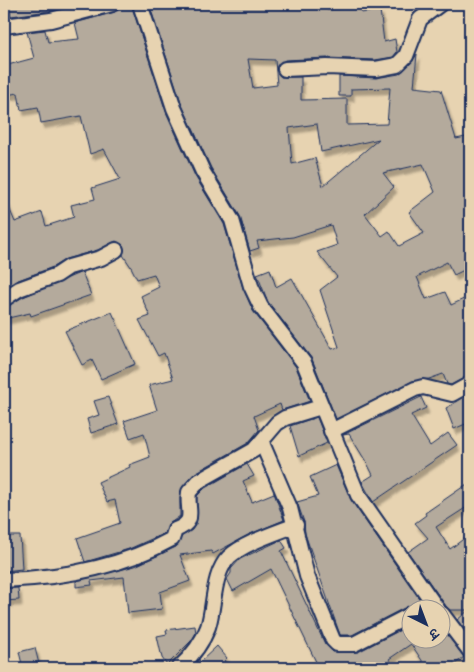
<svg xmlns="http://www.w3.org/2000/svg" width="474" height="672" viewBox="0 0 474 672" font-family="Kalam,'Playpen Sans Deva',sans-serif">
<defs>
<filter id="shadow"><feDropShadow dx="3" dy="5.5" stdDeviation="1" flood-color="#0004"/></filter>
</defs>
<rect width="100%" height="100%" fill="#e7d3b1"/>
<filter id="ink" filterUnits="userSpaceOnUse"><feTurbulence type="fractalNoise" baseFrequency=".02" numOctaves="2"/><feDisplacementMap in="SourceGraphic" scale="10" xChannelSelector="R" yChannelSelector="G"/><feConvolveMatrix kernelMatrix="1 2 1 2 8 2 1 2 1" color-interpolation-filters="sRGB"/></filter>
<g filter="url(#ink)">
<g fill="#b4aa9c" stroke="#1b2f5e" fill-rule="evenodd" filter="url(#shadow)">
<polygon points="8,4 78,4 49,11 11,16"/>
<polygon points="121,4 131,4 166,112 195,176 224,224 243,288 253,311 296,367 310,401 282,410 280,404 254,416 259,430 248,443 195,473 183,486 180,498 180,516 169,524 165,533 129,549 85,562 77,538 120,523 115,500 107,502 98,482 130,467 129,465 150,457 144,433 130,438 124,421 157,410 149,385 173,379 164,353 158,356 139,320 150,316 141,296 159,287 154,274 137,279 131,267 123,255 123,245 116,241 98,250 66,259 53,267 16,281 4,289 4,196 15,222 42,212 46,226 74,217 71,205 95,199 92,188 120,179 104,149 90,154 81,116 41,123 38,107 21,110 18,93 6,95 4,66 34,58 27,32 45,30 48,42 79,39 75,23 115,12"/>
<path d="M149 4H326L327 10 360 7 361 13 380 10 384 42 395 39 397 52 393 57 375 60 327 58 285 60 278 65 276 70 281 77H301V100L347 99V125L387 124 390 88 351 89V96H339V76L376 78 399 74 412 62 417 54 414 87 441 90 456 139 470 136V267L454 275 447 262 417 277 426 299 445 292 451 305 470 296V375L451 385 447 384 443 374 429 379 413 381 336 419 312 359 268 302 257 274 270 269 276 287 292 278 332 349 339 347 320 290 337 277 317 252 337 245 331 225 293 237 257 241 259 248 250 251 240 216 211 168 182 105ZM248 59 275 60 277 85 253 88ZM317 124 321 152 379 139 323 186 315 158 292 164 289 128ZM423 164 435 192 409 212 424 233 399 246 389 231 382 236 365 214 394 187 383 173Z"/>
<polygon points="82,272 91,295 31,316 30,313 4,319 4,308 23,297"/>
<polygon points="112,312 135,364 101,379 92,360 82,365 65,331"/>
<polygon points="470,394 470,422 454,429 446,408"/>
<polygon points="108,397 118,424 91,433 87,419 99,415 94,401"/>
<polygon points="421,397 426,408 411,415 430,446 448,433 457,445 373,502 362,482 373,475 368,465 349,434 343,435"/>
<polygon points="317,417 327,443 299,456 290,426"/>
<polygon points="247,464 254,476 243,481 252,502 274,493 284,520 248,535 213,554 211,551 180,555 190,581 160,592 162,609 128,613 124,577 91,581 92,585 76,587 76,581 135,566 176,547 182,536 192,530 196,523 197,496 205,488"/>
<polygon points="336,465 351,500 427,610 408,606 352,635 340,635 305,534 304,522 297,502 318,496 310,477"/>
<polygon points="470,482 470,505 436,527 450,549 470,534 470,637 457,620 469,610 450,610 446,606 408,552 428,538 415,523 426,515 425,513"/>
<polygon points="4,536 20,536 22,569 4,571"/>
<polygon points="281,540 286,548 281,551 325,644 333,652 358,652 412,624 412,640 442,640 442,633 444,631 464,657 450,668 427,668 411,644 389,659 394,668 319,668 271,569 233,591 227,579 231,573 231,569 240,559"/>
<polygon points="18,588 19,600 4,601 4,589"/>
<polygon points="195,626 196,633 192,640 167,665 162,658 157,636 167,634 166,630"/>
<polygon points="217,646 227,658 224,661 230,668 193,668 199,659 200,662"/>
<polygon points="35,648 40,668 23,668 19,652"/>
</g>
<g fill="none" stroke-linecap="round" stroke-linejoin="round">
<defs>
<g id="street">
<polyline points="140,4 174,108 203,172 232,220 251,286 261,307 304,363 358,495 438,610"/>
<polyline points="4,26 51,20 112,4"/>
<polyline points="285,69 327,67 376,69 397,65 406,56 420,19 440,4"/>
<polyline points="4,299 19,289 57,275 69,267 101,258 116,250"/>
<polyline points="331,431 415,389 423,387 452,394 470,384"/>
<polyline points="262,443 290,508 307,576 333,640 337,644 354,644 412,614"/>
<path d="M4 580C62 578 120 568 172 539L175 530C198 521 186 511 189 492L199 481 254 450 277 423 285 418 321 407"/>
<polyline points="442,614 470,651"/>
<path d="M179 668C192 656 202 644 208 627 215 606 212 574 229 557 244 543 276 533 296 525"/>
</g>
</defs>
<use href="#street" stroke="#1b2f5e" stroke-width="18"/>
<use href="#street" stroke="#e7d3b1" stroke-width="14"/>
</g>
</g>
<rect width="474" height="672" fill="none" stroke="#e7d3b1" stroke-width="20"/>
<rect x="10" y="10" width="454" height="652" fill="none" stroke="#1b2f5e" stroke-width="2" filter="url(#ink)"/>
<g transform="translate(426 624) rotate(138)"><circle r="24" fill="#e7d3b1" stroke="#959190"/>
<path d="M0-4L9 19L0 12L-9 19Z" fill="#1b2f5e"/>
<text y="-8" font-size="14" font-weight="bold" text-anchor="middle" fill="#1b2f5e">उ</text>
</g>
</svg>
